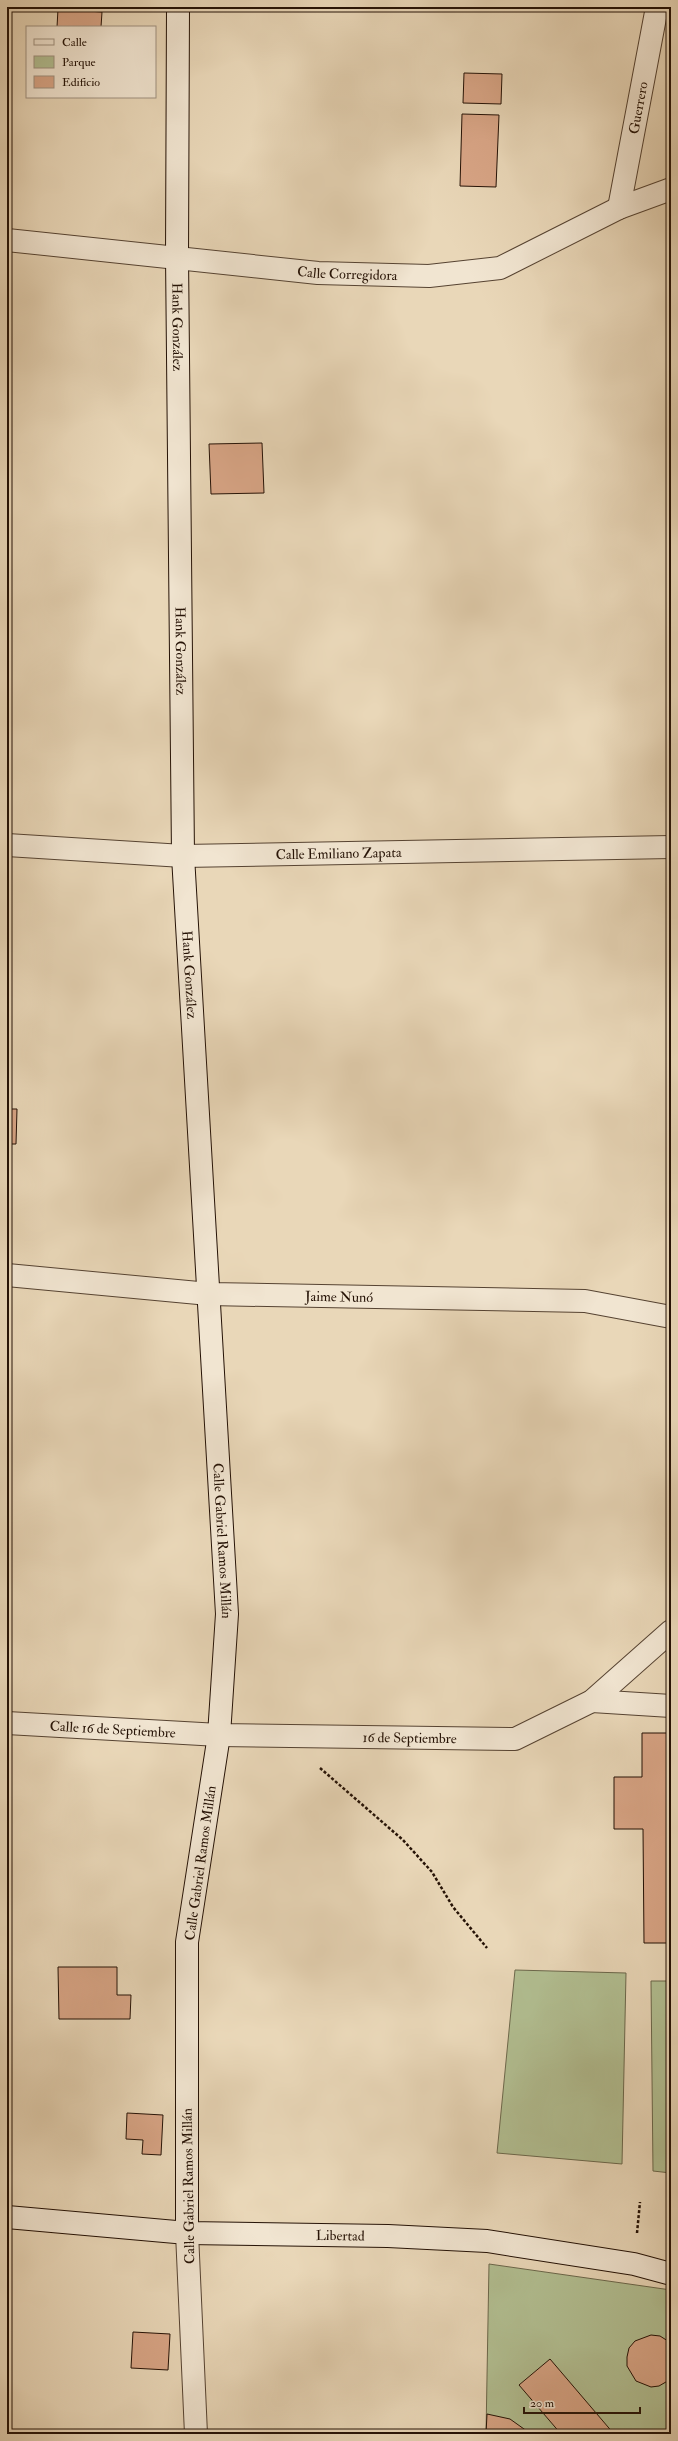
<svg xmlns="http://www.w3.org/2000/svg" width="678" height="2441" viewBox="0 0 678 2441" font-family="'IM FELL Double Pica',serif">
<rect width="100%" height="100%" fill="#e9d7b8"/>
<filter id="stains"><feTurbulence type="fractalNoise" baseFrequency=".005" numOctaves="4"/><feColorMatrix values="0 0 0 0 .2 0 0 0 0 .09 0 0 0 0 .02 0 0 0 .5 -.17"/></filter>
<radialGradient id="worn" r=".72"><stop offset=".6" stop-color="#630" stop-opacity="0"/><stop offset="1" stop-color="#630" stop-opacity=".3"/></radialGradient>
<g fill="#b2bf92" stroke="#6c684c">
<polygon points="515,1970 626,1973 622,2164 497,2153"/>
<polygon points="651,1981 671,1981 671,2173 653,2171"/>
<polygon points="489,2264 671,2290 671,2434 486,2434"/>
</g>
<g fill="#d8a586" stroke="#251206">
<polygon points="58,9 102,12 101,27 57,27"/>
<polygon points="464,73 502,74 501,104 463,103"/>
<polygon points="462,114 499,115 496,187 460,186"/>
<polygon points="262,443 264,493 211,494 209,444"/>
<polygon points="7,1109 17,1109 16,1144 7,1144"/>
<polygon points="642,1733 671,1733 671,1943 644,1943 643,1829 614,1829 614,1777 642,1777"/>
<polygon points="58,1967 117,1967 117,1995 131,1995 130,2019 59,2019"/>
<polygon points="127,2113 163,2115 161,2155 142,2154 143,2140 126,2139"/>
<polygon points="133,2332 170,2334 168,2370 131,2368"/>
<polygon points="651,2335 660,2336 671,2343 671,2379 659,2386 651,2387 636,2381 627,2366 627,2357 629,2348 635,2341"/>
<polygon points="550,2359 614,2434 561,2434 519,2385"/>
<polygon points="487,2414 510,2419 531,2434 486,2434"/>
</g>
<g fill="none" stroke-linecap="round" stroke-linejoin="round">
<defs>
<g id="street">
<path id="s1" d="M619 208 657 7"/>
<path id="s2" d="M7 240 318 273 429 276 500 268 619 208 671 189"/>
<path id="s3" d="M7 845 183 856 671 847"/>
<path id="s4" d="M7 1275 209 1294 585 1301 671 1317"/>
<polyline points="592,1701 671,1706"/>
<path id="s5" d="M7 1723 219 1735 515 1739 592 1701 671 1631"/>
<polyline points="187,2233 196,2434"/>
</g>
<g id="secondary">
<path id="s6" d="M178 7 177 256 183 856 227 1614 219 1735 187 1942V2233"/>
<path id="s7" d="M7 2217 187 2233 388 2236 487 2241 634 2264 671 2274"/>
</g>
</defs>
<use href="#street" stroke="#564332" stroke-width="24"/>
<use href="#secondary" stroke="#251206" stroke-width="24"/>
<g stroke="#251206" stroke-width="2.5" stroke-dasharray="3 2" stroke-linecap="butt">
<polyline points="320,1768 403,1840 432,1872 453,1907 487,1948"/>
<polyline points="637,2233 640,2202"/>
</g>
<use href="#street" stroke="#f1e5d1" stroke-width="22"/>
<use href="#secondary" stroke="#f1e5d1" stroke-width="22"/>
</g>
<g text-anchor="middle" stroke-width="3" stroke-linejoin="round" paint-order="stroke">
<g font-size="14" fill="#251206" stroke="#f1e5d1">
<text dy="5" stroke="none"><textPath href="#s1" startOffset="102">Guerrero</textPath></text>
<text dy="5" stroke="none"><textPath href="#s2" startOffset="342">Calle Corregidora</textPath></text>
<text dy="5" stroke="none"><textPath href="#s6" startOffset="320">Hank González</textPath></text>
<text dy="5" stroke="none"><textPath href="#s6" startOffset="644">Hank González</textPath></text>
<text dy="5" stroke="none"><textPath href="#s3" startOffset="332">Calle Emiliano Zapata</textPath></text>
<text dy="5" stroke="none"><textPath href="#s6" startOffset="968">Hank González</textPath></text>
<text dy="5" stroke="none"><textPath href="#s4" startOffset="333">Jaime Nunó</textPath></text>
<text dy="5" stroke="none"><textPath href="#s6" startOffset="1535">Calle Gabriel Ramos Millán</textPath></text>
<text dy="5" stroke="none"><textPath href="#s5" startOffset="106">Calle 16 de Septiembre</textPath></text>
<text dy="5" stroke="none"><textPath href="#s5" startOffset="403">16 de Septiembre</textPath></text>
<text transform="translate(200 1863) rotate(-82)" y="5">Calle Gabriel Ramos Millán</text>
<text transform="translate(188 2186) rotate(-91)" y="5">Calle Gabriel Ramos Millán</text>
<text dy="5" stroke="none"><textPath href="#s7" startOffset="334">Libertad</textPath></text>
</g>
</g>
<rect width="678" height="2441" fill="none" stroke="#e9d7b8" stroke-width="24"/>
<rect x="8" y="8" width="662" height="2425" fill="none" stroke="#251206" stroke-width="2"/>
<rect x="12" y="12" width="654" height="2417" fill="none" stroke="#251206"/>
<rect x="26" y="26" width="130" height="72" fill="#f1e5d1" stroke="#9f9180"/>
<rect x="34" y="39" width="20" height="6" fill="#f1e5d1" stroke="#9f9180"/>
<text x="62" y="46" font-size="12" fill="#251206">Calle</text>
<rect x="34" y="56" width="20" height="12" fill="#b2bf92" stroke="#9f9180"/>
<text x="62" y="66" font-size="12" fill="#251206">Parque</text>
<rect x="34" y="76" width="20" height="12" fill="#d8a586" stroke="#9f9180"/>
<text x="62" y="86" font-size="12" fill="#251206">Edificio</text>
<path d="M524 2407v6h116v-6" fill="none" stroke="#251206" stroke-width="2"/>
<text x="530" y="2407" font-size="12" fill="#251206" stroke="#f1e5d1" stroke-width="3" paint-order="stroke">20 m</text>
<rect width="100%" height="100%" filter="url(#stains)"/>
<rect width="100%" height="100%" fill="url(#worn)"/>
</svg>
